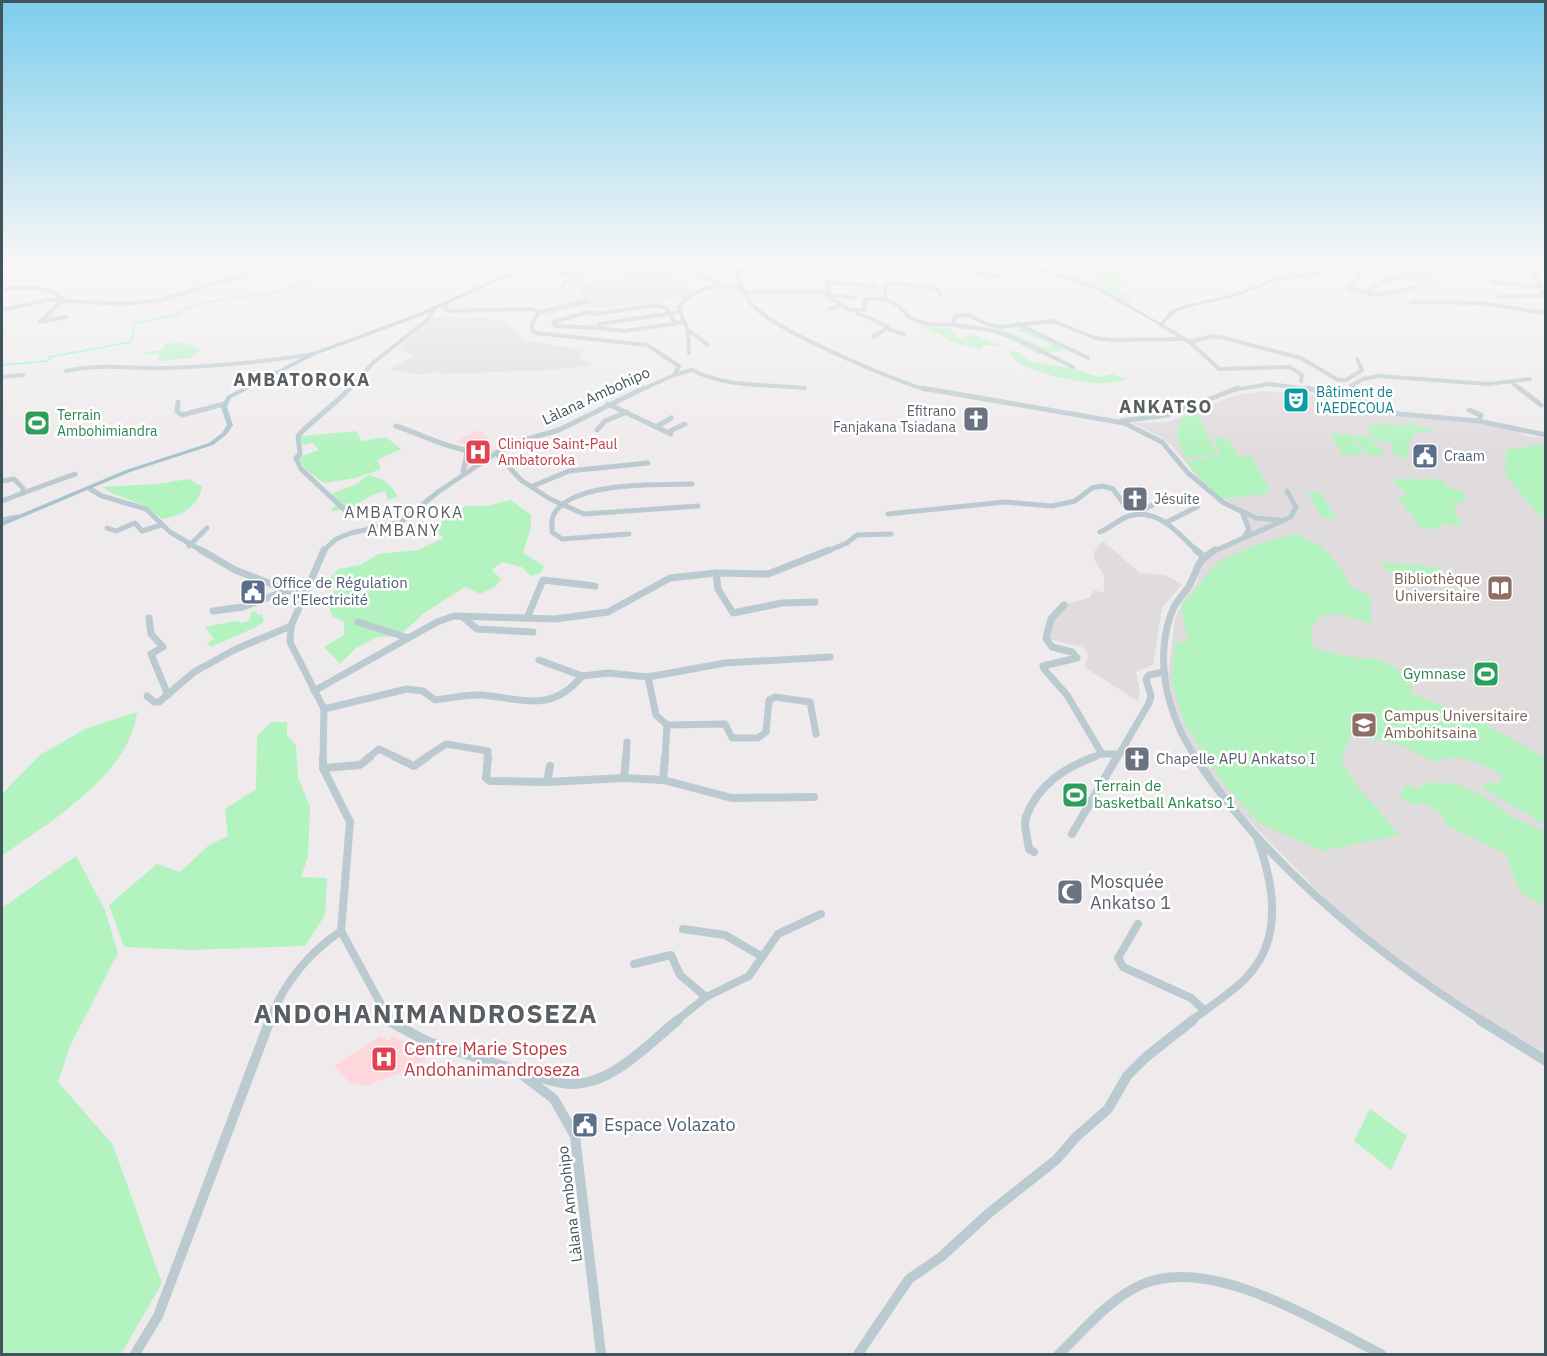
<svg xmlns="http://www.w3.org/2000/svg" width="1547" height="1356" viewBox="0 0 1547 1356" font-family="'IBM Plex Sans',sans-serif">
<rect width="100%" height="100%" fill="#efebec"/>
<g fill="#e0dcde">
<polygon points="664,270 699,291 685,298 645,304 614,307 575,307 543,316 538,311 575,301 582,297 576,286 636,271"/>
<polygon points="432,317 486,318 502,321 525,340 583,350 579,359 595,365 552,370 442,374 436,371 421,375 389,369 415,355 397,349"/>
<polygon points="1264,391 1312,395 1401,417 1485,424 1513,430 1526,436 1545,438 1545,1064 1512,1044 1347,921 1227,798 1190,743 1174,707 1168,675 1175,617 1185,598 1198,581 1197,572 1206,559 1222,549 1248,538 1250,528 1246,516 1199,479 1173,447 1162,438 1133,423 1168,422 1236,395"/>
<polygon points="1103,541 1140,573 1165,575 1182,584 1162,608 1153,665 1136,672 1140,693 1138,701 1084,667 1088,657 1087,652 1082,647 1048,639 1054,610 1061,605 1090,598 1094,590 1104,593 1104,576 1094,559 1094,552"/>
</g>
<g fill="#fdd7db">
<polygon points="475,430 489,437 481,441 482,445 495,449 462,472 464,450 467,445 457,442"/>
<polygon points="381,1036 388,1041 393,1036 428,1056 416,1067 365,1086 349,1082 334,1066"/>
</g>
<g fill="#b3f3bf">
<polygon points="1100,262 1123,262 1123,282 1118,289 1131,296 1133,301 1128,303 1069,278 1081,276 1095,281 1097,277 1084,270 1096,271"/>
<polygon points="1397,265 1419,265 1441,283 1418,282"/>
<polygon points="920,326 952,329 959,339 973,342 960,337 974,335 1005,347 984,345 980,349 950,342 948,338"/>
<path d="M1021 328 1056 343 1066 350 1038 354 992 330C1014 326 1031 349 1052 348L1048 343 1015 330Z"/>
<polygon points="184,342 200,350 192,358 158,361 160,353 147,355 145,352 162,350 165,344"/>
<path d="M1011 350 1021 354 1028 361 1065 367 1100 377 1111 374 1127 379C1101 390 1050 377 1024 366 1019 364 1014 359 1009 355Z"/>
<polygon points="1198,412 1216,455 1185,458 1178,438 1178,423 1184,417"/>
<polygon points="1384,423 1401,426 1406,423 1438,432 1415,433 1409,442 1408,458 1394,455 1391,443 1375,440 1369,429 1370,425"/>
<polygon points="356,431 362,441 386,437 401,449 377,460 381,469 355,478 324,483 305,469 299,457 319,450 313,443 301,445 299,440 301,436"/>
<polygon points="1330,434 1351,435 1363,455 1342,454"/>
<polygon points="1353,436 1370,436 1385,456 1368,455"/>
<polygon points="1213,438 1228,438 1239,456 1252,457 1271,493 1221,499 1185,462 1220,456"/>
<polygon points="1538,445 1545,446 1545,518 1541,517 1505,475 1506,450"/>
<path d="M368 475C383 478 391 484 398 497L388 500 385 491C362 496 358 510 331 511L334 506 340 505 331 494 357 484Z"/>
<path d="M189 479 202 487C198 507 181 516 162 519L146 506 109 492 103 487 156 484Z"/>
<polygon points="1391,479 1441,479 1446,486 1465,493 1467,499 1456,504 1454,509 1463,526 1439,524 1442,529 1421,528 1397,496 1408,496"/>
<polygon points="1307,492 1321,493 1336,518 1321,517"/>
<polygon points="511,500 531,515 531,527 523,553 544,566 541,573 531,576 522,567 502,562 492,570 501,579 495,587 480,594 465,587 424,613 399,636 377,637 356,648 340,664 324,647 344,635 344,622 332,616 327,599 335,590 331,577 338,569 360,565 379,554 418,550 444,538 435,531 438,523 466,506 487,506"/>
<path d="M1295 533 1323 547 1341 568 1351 587 1371 596 1370 614 1373 624 1338 614 1321 615 1312 628 1311 643 1318 650 1362 659C1382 654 1404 672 1413 688L1410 693C1457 710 1503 732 1545 758V825L1481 787 1488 782 1500 783 1502 776C1484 763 1456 751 1435 762L1398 744 1351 735 1341 759 1357 786 1400 835 1322 851 1259 823 1223 783 1184 723 1171 678 1176 642H1188L1181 606 1218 562 1251 547Z"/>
<path d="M1381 562 1437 567 1441 569 1451 583C1428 581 1392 585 1381 562Z"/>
<polygon points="256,611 257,615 262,614 264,621 258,626 211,647 207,643 214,639 205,627 236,621 242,623 250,620 251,612"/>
<path d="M137 712C130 775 49 822 2 856V794L40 755 85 729Z"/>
<polygon points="272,722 287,722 287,735 296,745 298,777 310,807 308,857 301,877 327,878 325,915 305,946 190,950 124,947 109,905 157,864 180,872 209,845 228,836 225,809 256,789 257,736"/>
<polygon points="1426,782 1456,784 1480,794 1513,817 1545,832 1545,907 1520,892 1506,854 1447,825 1441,813 1422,802 1416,806 1406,802 1400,795 1407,785 1419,789"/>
<polygon points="76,856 105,910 118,953 70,1046 58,1082 113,1145 162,1283 121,1354 2,1354 2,908"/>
<polygon points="1370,1109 1407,1136 1391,1170 1354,1141"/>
</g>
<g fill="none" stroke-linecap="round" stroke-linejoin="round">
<g stroke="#7cf3f4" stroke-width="1.5">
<polyline points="2,341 3,330"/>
<polyline points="2,365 48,361 49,357 131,342 135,323 175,315 187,308 221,299 274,293 330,276"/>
</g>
<g stroke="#bacad0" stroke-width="4">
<polyline points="373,262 383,265 393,262"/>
<polyline points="410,262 430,267 449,262"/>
<polyline points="702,262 693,269 721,285 740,288"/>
<path d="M734 262C738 274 742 290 749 301 768 329 890 378 926 390"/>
<polyline points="889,262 889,266"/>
<polyline points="1370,262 1349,288 1366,293 1381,282 1405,276"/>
<polyline points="1530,262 1546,301"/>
<polyline points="967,270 998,277"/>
<polyline points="967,270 978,262"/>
<polyline points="1044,270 1061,262"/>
<polyline points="438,271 467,262"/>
<polyline points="556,272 574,274"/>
<polyline points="737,272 763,267 767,262"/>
<polyline points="1492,282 1539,287"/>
<path d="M562 288C569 271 616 266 634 262"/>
<path d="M2 290C22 286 48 286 64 299L40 322 66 317"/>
<polyline points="743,292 822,292 849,310 864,310 865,299 885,299 899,306 910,318 928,324 953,325 955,316 969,315 986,324 1001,327 1053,321 1095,338 1111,340 1182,339"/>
<polyline points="1366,293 1376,295 1414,288"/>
<polyline points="1499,297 1546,295"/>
<polyline points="855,298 830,295 827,282 873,286"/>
<polyline points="885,299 885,285 889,283 933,287 941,294"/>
<polyline points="448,302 445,310 450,311 531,309 539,312 532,323 532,329 536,333 647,345 679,366 674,375 641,390"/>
<polyline points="1411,302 1479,303 1546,313"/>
<polyline points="830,309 839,306 837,301"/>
<polyline points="2,310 48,300 124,304 162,300 284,262"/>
<polyline points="539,312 587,301"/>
<path d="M680 312 599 324V328L625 331 684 322 679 307C688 293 705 288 721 285"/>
<polyline points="857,313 889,327 873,337"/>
<polyline points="684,322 688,330 708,345"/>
<polyline points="1018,324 1088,358"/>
<polyline points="953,325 990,330 1012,337 1073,367"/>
<polyline points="1161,325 1190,342 1219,369 1290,367 1302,375 1301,381"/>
<polyline points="599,328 555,326 553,322 588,312 596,314 655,305 666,308 675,323"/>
<polyline points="889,329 905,335"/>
<polyline points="688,330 689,353"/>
<polyline points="1190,342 1212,336 1224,338 1301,358 1338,380 1346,380 1362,370 1357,359"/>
<path d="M66 371C100 363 132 369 166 368 215 366 265 362 313 354"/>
<path d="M674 375 692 370C727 388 767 384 805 388"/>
<polyline points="2,377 23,375"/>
<polyline points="1511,382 1521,390"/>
<polyline points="349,390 373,363 428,319 433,310"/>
<polyline points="1234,390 1269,384 1316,390"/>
<polyline points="1354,390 1351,386 1363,379 1379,376 1489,384 1530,379"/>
</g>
<g stroke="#bacad0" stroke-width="5">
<polyline points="922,388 1124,423 1162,442 1188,473 1224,503 1256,518 1279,520"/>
<polyline points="1308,388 1399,414 1478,421 1546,435"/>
<polyline points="1353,388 1367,403"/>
<polyline points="1519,388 1541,405"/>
<polyline points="178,402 177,411 182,415 224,404"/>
<polyline points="608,404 671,434"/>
<polyline points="1469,410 1481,415 1478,421"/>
<polyline points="1121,421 1168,415 1238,388"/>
<path d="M396 426C421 434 439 445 465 450L467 454 463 472 466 473"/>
<polyline points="656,427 671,418"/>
<polyline points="597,430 605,421 627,412"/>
<polyline points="668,432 685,424"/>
<polyline points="496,453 521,480 550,499 584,514 698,506"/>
<polyline points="2,481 14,479 23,488 23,493 2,501"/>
<polyline points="533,486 569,471 648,463"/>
<polyline points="90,489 102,496 146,509 170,532 204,552"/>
<polyline points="23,493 75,474"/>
<polyline points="1139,512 1168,497"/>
<polyline points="888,514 1005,502 1052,506 1075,501 1092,488 1102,486 1113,489 1124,504 1149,516"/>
<polyline points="1243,514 1249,530 1245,535"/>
<path d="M350 515 301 469 296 458 300 454 298 436C314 418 334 406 350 388"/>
<polyline points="2,520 17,517"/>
<polyline points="1165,523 1197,507"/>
<polyline points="107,528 116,531 135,523 142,531 161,525"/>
<path d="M1100 532C1110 528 1119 519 1129 516 1158 507 1179 534 1198 552"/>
<path d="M629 534 562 539 552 532C552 526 551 519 554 514 572 481 659 485 692 484"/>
<polyline points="189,546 207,528"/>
<polyline points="322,552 336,539 351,533 401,522 438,492 496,453 520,441 559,430 644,388"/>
<polyline points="825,552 847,543 857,535 891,534"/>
<polyline points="1212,552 1291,517 1296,507 1287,491"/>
</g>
<g stroke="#bacad0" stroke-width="7">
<polyline points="201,550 235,570 303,596"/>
<polyline points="1196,550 1205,558"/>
<polyline points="716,573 718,589 733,613 782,603 815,602"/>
<polyline points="1064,605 1051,619 1046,638 1052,647 1072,652 1077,658 1043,666 1044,669 1067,695 1102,754 1118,754"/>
<polyline points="213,611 243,607 288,590"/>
<polyline points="463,617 477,629 533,632"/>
<polyline points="149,618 151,634 163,647 151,654 168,695"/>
<polyline points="527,618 543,580 595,586"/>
<polyline points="358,622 408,638"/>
<polyline points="539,660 582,676 608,673 648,677 725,663 830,657"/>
<polyline points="648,677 656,715 667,725"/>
<polyline points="314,691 437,622 454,616 555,619 608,612 670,578 716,573 768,574 829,550"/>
<polyline points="147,696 154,702 159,702 194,672 236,649 291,626"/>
<path d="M324 709 407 689 423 691 435 700C451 698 466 694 482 695 523 699 552 713 582 676"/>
<polyline points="323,758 324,709 290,642 291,626 324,550"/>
<polyline points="368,758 379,749 398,758"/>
<polyline points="425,758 446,744 488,751 487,758"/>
<polyline points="626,758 627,742"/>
<polyline points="665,758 667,725 725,724 732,738 758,738 766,732 769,700 775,697 810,702 816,734"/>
<polyline points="1090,758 1102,754"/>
<polyline points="1117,758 1149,703 1151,696 1146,679 1149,675 1164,672"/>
<path d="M1196 758C1167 715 1153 658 1173 609 1177 600 1184 594 1189 586 1200 567 1193 564 1215 550"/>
</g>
<g stroke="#bacad0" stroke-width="8">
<polyline points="323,757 323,768 350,822 341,931 390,1021"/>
<polyline points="395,757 414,766 427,757"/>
<polyline points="488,757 486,778 490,781 547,782 624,778 663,780 732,798 814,797"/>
<path d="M1195 757C1266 866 1374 952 1482 1021"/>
<polyline points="323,768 360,765 370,757"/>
<polyline points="624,778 626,757"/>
<polyline points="663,780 665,757"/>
<polyline points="547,782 550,766"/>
<polyline points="1072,834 1117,757"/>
<path d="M1034 852 1029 849C1028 840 1023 825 1026 817 1037 786 1065 767 1094 757"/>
<polyline points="1138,924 1118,958 1123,967 1191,998 1205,1011"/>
<polyline points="683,929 725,935 761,956"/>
<polyline points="634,964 671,955 680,975 706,997"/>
<path d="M269 1021C284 983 307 954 341 931"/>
<polyline points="676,1021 706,997 749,976 778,934 821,914"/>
<path d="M1191 1021C1209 1007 1230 994 1246 978 1284 939 1274 884 1257 838"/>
</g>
<g stroke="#bacad0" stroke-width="10">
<polyline points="387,1020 428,1042 516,1070 554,1099 575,1136 601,1354"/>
<polyline points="1480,1020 1546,1061"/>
<path d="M521 1071C536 1075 555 1084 571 1084 613 1084 648 1044 678 1020"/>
<polyline points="135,1354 158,1316 270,1020"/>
<polyline points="858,1354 909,1279 941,1257 989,1213 1056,1160 1076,1137 1108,1109 1127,1076 1146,1057 1193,1020"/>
<path d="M1059 1354C1084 1330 1110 1298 1143 1284 1213 1255 1319 1323 1381 1354"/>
</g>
<g fill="#a8c3ce" fill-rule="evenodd">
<polygon points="542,262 547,262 500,280 421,316 315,355 231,398 227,407 233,425 226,435 213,445 130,472 2,526 2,522 126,470 209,443 222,433 227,425 221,407 227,396 311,353 417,314 496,278"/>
<polygon points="988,262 997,262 1044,269 1103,289 1160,323 1172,310 1182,306 1234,294 1273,279 1315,272 1321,269 1328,262 1332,262 1325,271 1318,274 1276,281 1237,296 1186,308 1176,312 1161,326 1099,291 1043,271"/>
</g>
</g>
<linearGradient id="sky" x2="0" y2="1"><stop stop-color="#7dcded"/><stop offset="0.58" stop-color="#f8f6f6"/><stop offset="1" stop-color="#f8f6f6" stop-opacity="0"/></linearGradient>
<rect width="1547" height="452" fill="url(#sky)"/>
<defs>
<symbol id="theatre-square" viewBox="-11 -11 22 22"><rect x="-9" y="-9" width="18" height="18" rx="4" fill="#0f9aa8" stroke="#fff"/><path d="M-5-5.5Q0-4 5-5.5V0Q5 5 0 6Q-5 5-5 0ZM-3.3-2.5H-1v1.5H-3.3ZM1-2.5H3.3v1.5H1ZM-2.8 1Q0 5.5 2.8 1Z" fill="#fff"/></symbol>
<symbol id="church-square" viewBox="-11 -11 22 22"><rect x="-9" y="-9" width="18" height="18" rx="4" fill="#6b7280" stroke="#fff"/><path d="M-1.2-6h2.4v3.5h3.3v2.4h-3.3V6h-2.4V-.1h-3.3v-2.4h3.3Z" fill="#fff"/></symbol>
<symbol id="stadium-square" viewBox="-11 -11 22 22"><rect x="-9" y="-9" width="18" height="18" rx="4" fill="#2e9e5b" stroke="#fff"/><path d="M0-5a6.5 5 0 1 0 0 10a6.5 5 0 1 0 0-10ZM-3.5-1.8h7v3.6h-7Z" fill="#fff"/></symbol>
<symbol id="hospital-square" viewBox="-11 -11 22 22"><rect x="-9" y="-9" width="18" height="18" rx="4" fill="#e0444e" stroke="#fff"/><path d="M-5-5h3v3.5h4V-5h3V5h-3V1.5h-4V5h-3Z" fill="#fff"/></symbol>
<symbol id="civic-square" viewBox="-11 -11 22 22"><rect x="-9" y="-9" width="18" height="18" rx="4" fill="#5c6f8a" stroke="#fff"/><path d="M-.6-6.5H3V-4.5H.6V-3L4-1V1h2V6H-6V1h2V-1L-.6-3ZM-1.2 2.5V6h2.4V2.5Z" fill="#fff"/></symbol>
<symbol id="library-square" viewBox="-11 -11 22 22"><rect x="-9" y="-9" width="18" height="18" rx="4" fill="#8d6e63" stroke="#fff"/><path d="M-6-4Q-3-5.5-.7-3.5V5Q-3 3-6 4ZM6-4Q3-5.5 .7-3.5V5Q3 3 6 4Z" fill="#fff"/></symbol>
<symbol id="university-square" viewBox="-11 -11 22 22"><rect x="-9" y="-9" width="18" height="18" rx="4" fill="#8d6e63" stroke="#fff"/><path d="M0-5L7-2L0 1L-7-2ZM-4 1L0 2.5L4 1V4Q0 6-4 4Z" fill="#fff"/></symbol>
<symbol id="mosque-square" viewBox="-11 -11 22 22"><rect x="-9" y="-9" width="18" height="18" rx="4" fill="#6b7280" stroke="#fff"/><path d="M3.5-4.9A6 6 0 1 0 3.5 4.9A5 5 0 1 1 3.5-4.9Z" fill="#fff"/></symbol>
</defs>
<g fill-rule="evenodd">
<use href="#theatre-square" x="1281" y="385" width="30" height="30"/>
<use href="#church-square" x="961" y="404" width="30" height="30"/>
<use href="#stadium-square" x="22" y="408" width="30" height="30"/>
<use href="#hospital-square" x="463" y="437" width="30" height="30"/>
<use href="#civic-square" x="1410" y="441" width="30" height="30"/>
<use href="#church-square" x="1120" y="484" width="30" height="30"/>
<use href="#library-square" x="1485" y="573" width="30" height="30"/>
<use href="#civic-square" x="238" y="577" width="30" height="30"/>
<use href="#stadium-square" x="1471" y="659" width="30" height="30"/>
<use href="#university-square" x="1349" y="710" width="30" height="30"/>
<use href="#church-square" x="1122" y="744" width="30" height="30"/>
<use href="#stadium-square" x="1060" y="780" width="30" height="30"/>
<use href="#mosque-square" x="1055" y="877" width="30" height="30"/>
<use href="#hospital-square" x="369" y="1044" width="30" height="30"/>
<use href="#civic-square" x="570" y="1110" width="30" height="30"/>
</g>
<g text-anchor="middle" stroke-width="5" stroke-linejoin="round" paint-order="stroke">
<g font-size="14" fill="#0d838f" stroke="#fff" text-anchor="start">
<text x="1316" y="397">Bâtiment de<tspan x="1316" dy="16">l'AEDECOUA</tspan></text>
</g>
<g font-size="14" fill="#5b616d" stroke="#fff" text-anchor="end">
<text x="956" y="416">Efitrano<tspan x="956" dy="16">Fanjakana Tsiadana</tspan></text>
<text x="1154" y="504" text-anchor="start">Jésuite</text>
</g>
<g font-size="14" fill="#27864d" stroke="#fff" text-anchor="start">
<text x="57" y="420">Terrain<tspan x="57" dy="16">Ambohimiandra</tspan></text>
</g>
<g font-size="14" fill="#be3a42" stroke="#fff" text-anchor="start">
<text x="498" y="449">Clinique Saint-Paul<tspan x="498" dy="16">Ambatoroka</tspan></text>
</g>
<g font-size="14" fill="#4e5e75" stroke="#fff" text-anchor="start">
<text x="1444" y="461">Craam</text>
</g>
<g font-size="15" fill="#42545b" stroke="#fff">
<text transform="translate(596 396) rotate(-25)" y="5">Làlana Ambohipo</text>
<text transform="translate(570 1204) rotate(-97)" y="5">Làlana Ambohipo</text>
</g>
<g font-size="15" fill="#785e54" stroke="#fff" text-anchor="end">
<text x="1480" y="584">Bibliothèque<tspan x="1480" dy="17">Universitaire</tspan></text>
<text x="1384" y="721" text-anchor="start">Campus Universitaire<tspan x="1384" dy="17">Ambohitsaina</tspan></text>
</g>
<g font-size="15" fill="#4e5e75" stroke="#fff" text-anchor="start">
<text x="272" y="588">Office de Régulation<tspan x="272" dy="17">de l'Electricité</tspan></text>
</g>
<g font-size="15" fill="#27864d" stroke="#fff" text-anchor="end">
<text x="1466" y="679">Gymnase</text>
<text x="1094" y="791" text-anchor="start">Terrain de<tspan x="1094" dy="17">basketball Ankatso 1</tspan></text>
</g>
<g font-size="15" fill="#5b616d" stroke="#fff" text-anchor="start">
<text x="1156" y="764">Chapelle APU Ankatso I</text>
</g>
<g font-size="16" letter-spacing="1.5" fill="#585e61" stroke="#fff">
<text x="404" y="518">AMBATOROKA<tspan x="404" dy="18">AMBANY</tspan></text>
</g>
<g font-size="18" font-weight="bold" letter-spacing="1.5" fill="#585e61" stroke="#fff">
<text x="302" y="386">AMBATOROKA</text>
<text x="1166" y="413">ANKATSO</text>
</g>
<g font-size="18" fill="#5b616d" stroke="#fff" text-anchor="start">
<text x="1090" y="888">Mosquée<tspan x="1090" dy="21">Ankatso 1</tspan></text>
</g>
<g font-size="18" fill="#be3a42" stroke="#fff" text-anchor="start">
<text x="404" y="1055">Centre Marie Stopes<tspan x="404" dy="21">Andohanimandroseza</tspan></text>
</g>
<g font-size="18" fill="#4e5e75" stroke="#fff" text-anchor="start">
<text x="604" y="1131">Espace Volazato</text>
</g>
<g font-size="26" font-weight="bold" letter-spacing="1.5" fill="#585e61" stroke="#fff">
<text x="426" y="1023">ANDOHANIMANDROSEZA</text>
</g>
</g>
<rect width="1547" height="1356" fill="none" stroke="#42545b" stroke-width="6"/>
</svg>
